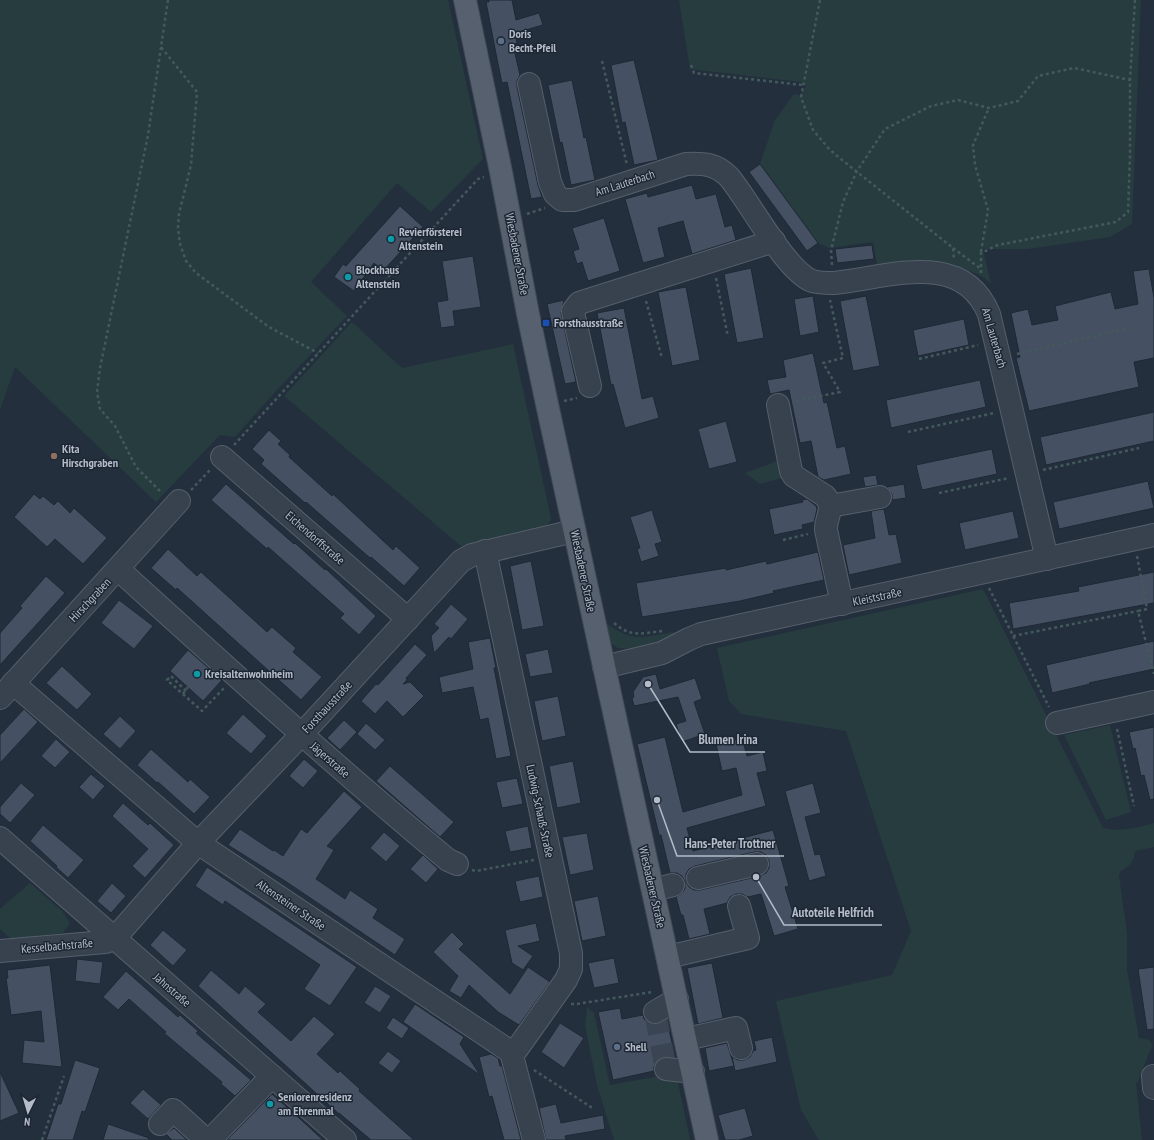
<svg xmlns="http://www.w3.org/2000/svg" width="1154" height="1140" font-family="'PT Sans Narrow',sans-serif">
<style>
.green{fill:#263c3f}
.building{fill:#455162;stroke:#1f2835;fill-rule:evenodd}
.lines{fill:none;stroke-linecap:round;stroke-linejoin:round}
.minor-tunnel{stroke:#3a4453;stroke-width:22;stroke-dasharray:22 11;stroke-linecap:butt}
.minor-casing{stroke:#565f6c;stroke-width:24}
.major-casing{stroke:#414a57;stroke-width:24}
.path{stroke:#44595c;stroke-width:2.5;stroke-dasharray:3 3;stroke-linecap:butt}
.minor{stroke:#38414e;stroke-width:22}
.major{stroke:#56606e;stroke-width:22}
.service-dot{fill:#5c6f8a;stroke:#1d2633;stroke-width:1.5}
.culture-dot{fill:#0f9aa8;stroke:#1d2633;stroke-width:1.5}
.transit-dot{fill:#1a4fb4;stroke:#1d2633;stroke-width:1.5}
.education-dot{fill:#8d6e63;stroke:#1d2633;stroke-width:1.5}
.labels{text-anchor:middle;stroke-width:3;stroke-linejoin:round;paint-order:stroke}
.poi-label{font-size:12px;font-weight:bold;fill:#b4bcc9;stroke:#1d2633;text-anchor:start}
.street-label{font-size:12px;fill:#b4bcc9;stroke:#1d2633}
.leader{fill:none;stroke:#b4bcc9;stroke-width:1.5}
.callout-dot{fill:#b4bcc9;stroke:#1d2633;stroke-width:1.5}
.callout-label{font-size:13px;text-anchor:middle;font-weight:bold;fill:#b4bcc9;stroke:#1d2633;stroke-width:3;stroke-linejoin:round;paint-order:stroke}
</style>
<rect width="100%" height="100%" fill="#242f3e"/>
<g class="green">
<path d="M0,0H448L483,159L431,212L397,183L311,282L347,316L276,391L235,437L220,435L156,502L15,367L0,410Z"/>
<path d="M679,0H1141L1132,224L1110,237L1028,249H983L991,284L983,277L972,272L949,265L878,270L873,242L829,248L818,243L760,164L775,120L794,94L799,95L804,90L806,86L801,82L690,69Z"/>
<path d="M352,322L402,368L513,344L551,518L550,522L545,526L462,547L284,396Z"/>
<path d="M783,459L788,476L760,484L745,473Z"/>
<path d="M983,589L1103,828C1120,832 1137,828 1154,823V847L1135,851C1134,862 1130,865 1121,871L1119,876L1127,933V969L1139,1038L1149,1040L1153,1045L1149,1053L1138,1082L1136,1083L1142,1140H819L801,1110L776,1001L892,975L911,931L846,731L741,714L729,701L717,648Z"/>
<path d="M604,622C632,643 643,637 674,632L667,641L631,649L618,648L609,642Z"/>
<path d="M1110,725L1131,812L1106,820L1064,735Z"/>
<path d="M30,883L62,911L70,923L63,933L11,939L0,929V909Z"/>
<path d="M587,1007L594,1013L610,1085L676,1073L690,1140H614L597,1085L585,1026Z"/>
</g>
<g class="building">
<path d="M489,0H512L516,20L539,13L543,25L515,33L517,43L513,45L520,75L517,81V87L538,185L542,197L531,199L507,82L502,83L498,64L486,2H489Z"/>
<path d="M634,60L658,160L634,165L625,122L622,123L611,65Z"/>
<path d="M572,80L584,138L586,137L595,180L571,185L562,142L560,143L548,85Z"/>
<path d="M760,164L818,243L807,251L749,172Z"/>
<path d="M692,185L696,199L716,194L725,227L732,225L736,240L692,254L683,221L658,228L665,257L643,263L625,199L647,193L648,197Z"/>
<path d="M400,206L423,227L383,271L374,263L354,291L334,277L343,264L346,266Z"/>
<path d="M604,218L620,271L588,281L582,262L577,264L573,251L579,249L572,228Z"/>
<path d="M872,245L874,259L837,263L835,249Z"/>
<path d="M473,256L481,307L453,311L455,326L441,328L437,302L448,300L442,261Z"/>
<path d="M751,268L764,338L737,343L724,274Z"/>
<path d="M1149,269L1154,298V358L1134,362L1139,387L1029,411L1016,358L1020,357L1011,313L1028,309L1032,325L1058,320L1055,306L1111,292L1115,309L1138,304L1133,271Z"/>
<path d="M686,287L700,360L672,366L658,292Z"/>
<path d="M813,296L819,332L800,336L794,299Z"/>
<path d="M866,296L880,366L853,371L840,301Z"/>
<path d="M564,300L561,313L576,382L565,384L547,304Z"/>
<path d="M624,308L642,399L653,396L659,418L625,428L613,384L611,385L597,313Z"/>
<path d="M964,319L969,345L918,356L913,330Z"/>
<path d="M813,353L824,403L827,402L837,448L845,446L851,474L824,480L818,477L811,441L800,443L789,390L770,394L767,380L786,377L783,360Z"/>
<path d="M980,380L986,407L891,428L886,400Z"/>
<path d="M1154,412V441L1046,465L1040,437Z"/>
<path d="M726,421L737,462L709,469L698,429Z"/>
<path d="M269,430L281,441L278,444L290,455L289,457L332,496L333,494L393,550L396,546L420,568L404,586L371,557L370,558L306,502L305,503L261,464L264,460L252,449Z"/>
<path d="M992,449L997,474L922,490L916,465Z"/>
<path d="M876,475L878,485L865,487L863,477Z"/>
<path d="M1148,481L1154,508L1059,529L1053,502Z"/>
<path d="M226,484L294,544L295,543L325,570L326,569L376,616L359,635L340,618L344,614L268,547L267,549L211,500Z"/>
<path d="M904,484L906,498L892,500V494L887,487Z"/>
<path d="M34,494L40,499L43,496L54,505L58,501L70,513L74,508L107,538L83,564L55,539L47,547L14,517Z"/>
<path d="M807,499L816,506L817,509L814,522L802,525L803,529L774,535L769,509L803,502L802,500Z"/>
<path d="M884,509L889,535L896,534L902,563L849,575L843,545L875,538L871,511Z"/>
<path d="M652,510L662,542L655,544L659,556L641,562L637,549L640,548L630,517Z"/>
<path d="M1013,511L1019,538L965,550L959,523Z"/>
<path d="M168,549L197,576L201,572L267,632L272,627L296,648L293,652L322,677L301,700L196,605L177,588L176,590L151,568Z"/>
<path d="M818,552L824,580L773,591L774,593L740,601L642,617L636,583L726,568V570L766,561L767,564Z"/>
<path d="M531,561L544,626L522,630L510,566Z"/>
<path d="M1154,572V603L1013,629L1009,603L1079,591L1078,587Z"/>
<path d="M46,576L65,593L0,665V633L22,608L20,606Z"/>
<path d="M119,600L153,626L134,649L101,623Z"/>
<path d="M451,604L468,619L451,639L449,637L434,653L431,636L439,628L434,624Z"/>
<path d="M490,638L496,668H494L511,756L496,759L488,718L480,720L473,687L442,693L439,677L473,669L468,642Z"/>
<path d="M1154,641V669L1089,683L1090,684L1052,693L1046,665Z"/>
<path d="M415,644L427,655L406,678L407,680L403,684L410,682L424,696L403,717L387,701L375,714L361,701L376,684L378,685Z"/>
<path d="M548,649L553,673L530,677L525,654Z"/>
<path d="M188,650L222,680L203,701L170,671Z"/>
<path d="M62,666L92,694L77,710L46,683Z"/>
<path d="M656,674L660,689L695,678L702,699L694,702L705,734L682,742L676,724L686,721L678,697L634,706L632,698L634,697L633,692L643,677Z"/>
<path d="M558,696L566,736L542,741L534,701Z"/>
<path d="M24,709L38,722L0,763V735Z"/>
<path d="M243,714L267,736L251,754L226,733Z"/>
<path d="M120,716L136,731L120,749L103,734Z"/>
<path d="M344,720L357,732L340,750L327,738Z"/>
<path d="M366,723L385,740L375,750L357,734Z"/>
<path d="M1154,727V799L1150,800L1144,775L1141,776L1135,748L1133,749L1129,732Z"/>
<path d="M665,737L683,812L742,795L736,768L722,771L716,744L742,738L747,756L763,752L767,771L757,773L766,806L687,828L693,851L773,830L789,886L785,887L798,929L774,936L761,894L748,897L742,894H736L730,897L727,903L704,909L710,934L689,939L683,915H681L676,897L681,894L685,889V882L682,876L677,873H670L661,835H659L637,744ZM754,852H761L766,855L769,861V868L766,873L760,876L700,890H694L689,887L686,881V874L689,869L695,866Z"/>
<path d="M56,739L70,752L55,768L41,756Z"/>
<path d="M151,749L188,782L190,779L210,797L194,814L158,782L157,783L137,765Z"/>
<path d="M304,759L318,771L303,788L289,776Z"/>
<path d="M573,761L581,803L557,808L549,766Z"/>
<path d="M390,766L454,822L440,837L376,781Z"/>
<path d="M91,774L105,786L93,800L79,787Z"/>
<path d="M517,778L523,804L502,808L496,782Z"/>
<path d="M21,783L35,795L10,823L0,814V807Z"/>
<path d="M813,783L821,813L805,817L815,855L820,854L826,876L809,881L785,791Z"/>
<path d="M344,791L362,807L327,846L334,850L316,879L345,899L350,890L378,909L373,918L405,939L395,955L285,881L228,845L240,829L273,851L274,850L283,856L301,829L307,833Z"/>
<path d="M123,803L148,825L150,823L174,845L145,878L132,866L148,849L112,816Z"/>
<path d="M43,825L84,860L68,878L56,867L57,866L30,841Z"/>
<path d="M528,826L532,848L510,852L505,831Z"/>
<path d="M384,832L400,846L386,862L370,848Z"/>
<path d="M587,833L594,870L570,875L562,837Z"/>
<path d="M423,855L438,869L426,883L410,869Z"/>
<path d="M207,867L357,967L330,1006L304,989L320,965L225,901L223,905L195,886Z"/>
<path d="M539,876L543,897L520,902L515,881Z"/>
<path d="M112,883L126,896L111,913L97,901Z"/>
<path d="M598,896L606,936L582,941L574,901Z"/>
<path d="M536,923L540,941L518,946L533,956L523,970L512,963L505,930Z"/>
<path d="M163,930L187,950L173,966L150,945Z"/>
<path d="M452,932L464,944L459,949L510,994L528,967L550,982L519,1025L498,1012L469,985L461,998L449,991L458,976L433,952Z"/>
<path d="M614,958L619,983L594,988L588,963Z"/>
<path d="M77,959L103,962L100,984L75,981Z"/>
<path d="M712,963L723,1018L698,1024L687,968Z"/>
<path d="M50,965L62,1067L22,1063L24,1040L44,1042L41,1011L11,1015L6,978H8L7,970Z"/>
<path d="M1154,967V1029L1147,1030L1138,969Z"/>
<path d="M211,970L239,994L245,986L266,1004L258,1012L291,1041L314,1016L335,1034L317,1054L338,1073L340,1071L360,1089L359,1091L414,1140H371L339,1113V1114L198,986Z"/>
<path d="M126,971L178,1017L180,1015L198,1031L196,1033L251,1080L235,1096L221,1084L222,1082L164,1033L166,1032L129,999L118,1010L103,997Z"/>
<path d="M375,986L391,996L380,1013L364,1003Z"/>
<path d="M415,1004L464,1037L460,1044L480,1075L403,1022Z"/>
<path d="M620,1008L622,1019L643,1015L644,1019L649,1023L655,1024L667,1020L675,1057H667L661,1058L656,1062L654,1067V1071L613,1080L598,1012Z"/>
<path d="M393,1017L409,1028L402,1039L386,1028Z"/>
<path d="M560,1023L584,1038L564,1068L541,1052Z"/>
<path d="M772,1037L777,1062L735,1071L732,1057L738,1060H744L750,1057L753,1051L756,1050L754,1041Z"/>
<path d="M727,1043L734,1066L709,1071L705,1048Z"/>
<path d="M388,1051L401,1061L392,1073L378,1063Z"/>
<path d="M491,1054L498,1058L500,1066H502L521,1140H504L492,1096L489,1097L479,1057Z"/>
<path d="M75,1060L100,1068L85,1112L82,1111L73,1140H46L58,1104H61Z"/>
<path d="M0,1072L19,1113L0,1121Z"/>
<path d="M143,1089L161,1105L148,1119L130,1103Z"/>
<path d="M272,1094L299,1118L323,1140H227Z"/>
<path d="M556,1104L561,1123L603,1115L605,1129L565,1136L566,1140H546L539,1108Z"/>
<path d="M745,1108L753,1136L739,1140H725L718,1115Z"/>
<path d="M108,1124L149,1138L148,1140H103Z"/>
<path d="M174,1128L187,1140H172L166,1134Z"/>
</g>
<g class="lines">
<path class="minor-tunnel" d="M655,1012L666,1069"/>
<defs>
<g id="minor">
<path d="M529,84L550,182L555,194L562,200H574L686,164C704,163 716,164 729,177C750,202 785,270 812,281C819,283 827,283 834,283C887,278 962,248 989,314L1047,559"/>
<path d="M590,386L574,317L573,311L579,303L774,241"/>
<path d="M778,405L791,471L794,476L825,496C836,509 825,517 826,530L842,604"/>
<path d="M222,457L408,619"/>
<path d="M830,506L880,497"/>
<path d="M485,551L571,953V969L566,980L517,1049L511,1052"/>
<path d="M118,569C227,668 335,766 448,860L457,864"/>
<path d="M604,667L662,653L689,639L701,634L1154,535"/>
<path d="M13,683L198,843L511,1052L534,1140"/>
<path d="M0,698L179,501"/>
<path d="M1057,723L1154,702"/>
<path d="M0,838L345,1140"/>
<path d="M698,878L757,864"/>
<path d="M653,890L673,885"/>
<path d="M0,951L105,942L114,939L198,843L301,735L461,561L472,555L574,531"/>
<path d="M668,957L748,938L739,906"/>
<path d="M655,1012L677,999"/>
<path d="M686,1039L736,1028L741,1048"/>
<path d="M666,1069L693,1072"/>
<path d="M1154,1076H1153L1154,1088"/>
<path d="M160,1124L173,1110L206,1140"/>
<path d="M210,1140L272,1076"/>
</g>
<path id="major" d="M465,0L501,172L528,314L547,404L707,1140"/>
</defs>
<use href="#minor" class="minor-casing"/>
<use href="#major" class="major-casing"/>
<g class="path">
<path d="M168,0L161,47L197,92L191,165L179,214L178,228L180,244L186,261L196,273L269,327L318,353"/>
<path d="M820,0L801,97L813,130L829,149L842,160L953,248L954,260"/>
<path d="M161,47L148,135L100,368L97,392L100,409L115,426L136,467L162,493"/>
<path d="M602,61L627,165"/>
<path d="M691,65L694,73L803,85"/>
<path d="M527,214L545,208"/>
<path d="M953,248L981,269"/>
<path d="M981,252L988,210L975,165L973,145L989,108"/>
<path d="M832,265L831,250L843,202L857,171L885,129L931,106L958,100L989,108L1018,101L1038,76L1074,68L1130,80"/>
<path d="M981,273V253L998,245L1116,222L1128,212L1130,155V80L1135,0"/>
<path d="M716,278L728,337"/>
<path d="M646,301L662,358"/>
<path d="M1017,354L1129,328"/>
<path d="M919,359L978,345"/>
<path d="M564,401L577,398"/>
<path d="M796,401L840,392L823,363L843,358L830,300"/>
<path d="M908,432L994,413"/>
<path d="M234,445L478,179L484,177"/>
<path d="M1043,470L1139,448"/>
<path d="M191,490L210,470"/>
<path d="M939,493L1009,478"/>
<path d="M783,540L808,534"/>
<path d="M1137,556L1147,609L1138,611L1154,674"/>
<path d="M989,588L1049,707"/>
<path d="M614,623C631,638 642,633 663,631"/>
<path d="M1013,636L1138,611"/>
<path d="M186,691L171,676L167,680L202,711L224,688"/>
<path d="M183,694L188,687"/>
<path d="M1117,729L1134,806"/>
<path d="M472,870L476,871L534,860"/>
<path d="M571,1004H577L652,992"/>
<path d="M534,1070L594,1109"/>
<path d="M42,1140L64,1076"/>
</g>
<use href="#minor" class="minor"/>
<use href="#major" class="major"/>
</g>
<g class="service-dot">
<circle cx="501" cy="41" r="4"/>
<circle cx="617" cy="1047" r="4"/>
</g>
<g class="culture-dot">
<circle cx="391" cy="239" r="4"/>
<circle cx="348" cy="277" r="4"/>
<circle cx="197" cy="674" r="4"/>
<circle cx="270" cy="1104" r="4"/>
</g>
<rect class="transit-dot" x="542" y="319" width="8" height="8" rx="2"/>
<circle class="education-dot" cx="54" cy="456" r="4"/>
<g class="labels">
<g class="poi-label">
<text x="509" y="38">Doris<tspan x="509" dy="14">Becht-Pfeil</tspan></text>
<text x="399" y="236">Revierförsterei<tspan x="399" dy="14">Altenstein</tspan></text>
<text x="356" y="274">Blockhaus<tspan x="356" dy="14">Altenstein</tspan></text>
<text x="554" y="327">Forsthausstraße</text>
<text x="62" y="453">Kita<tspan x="62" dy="14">Hirschgraben</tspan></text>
<text x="205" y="678">Kreisaltenwohnheim</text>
<text x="625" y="1051">Shell</text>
<text x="278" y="1101">Seniorenresidenz<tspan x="278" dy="14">am Ehrenmal</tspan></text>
</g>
<g class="street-label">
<text transform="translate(625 183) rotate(-18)" y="4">Am Lauterbach</text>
<text transform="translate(517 254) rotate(79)" y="4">Wiesbadener Straße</text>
<text transform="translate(994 338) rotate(74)" y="4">Am Lauterbach</text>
<text transform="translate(315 538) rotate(41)" y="4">Eichendorffstraße</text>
<text transform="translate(583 571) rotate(78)" y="4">Wiesbadener Straße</text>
<text transform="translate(877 597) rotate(-12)" y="4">Kleiststraße</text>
<text transform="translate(90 600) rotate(-47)" y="4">Hirschgraben</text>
<text transform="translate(327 707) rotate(-47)" y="4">Forsthausstraße</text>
<text transform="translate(330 760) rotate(41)" y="4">Jägerstraße</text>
<text transform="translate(540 811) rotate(78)" y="4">Ludwig-Schauß-Straße</text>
<text transform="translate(652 887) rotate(77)" y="4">Wiesbadener Straße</text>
<text transform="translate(291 905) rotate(34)" y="4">Altensteiner Straße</text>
<text transform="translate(57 946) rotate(-5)" y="4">Kesselbachstraße</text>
<text transform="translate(172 990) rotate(41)" y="4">Jahnstraße</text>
</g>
</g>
<path class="leader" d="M648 684L690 752H765M657 800L677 856H784M756 877L784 925H882"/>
<g class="callout-dot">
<circle cx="648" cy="684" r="4"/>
<circle cx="657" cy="800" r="4"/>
<circle cx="756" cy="877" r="4"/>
</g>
<g class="callout-label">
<text x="728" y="744">Blumen Irina</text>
<text x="730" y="848">Hans-Peter Trottner</text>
<text x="833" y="917">Autoteile Helfrich</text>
</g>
<g transform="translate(28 1112) rotate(185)" stroke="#1d2633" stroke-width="3" paint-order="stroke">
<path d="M0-3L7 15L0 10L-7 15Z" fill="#b4bcc9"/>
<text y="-6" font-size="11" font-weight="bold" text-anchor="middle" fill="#b4bcc9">N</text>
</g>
</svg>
